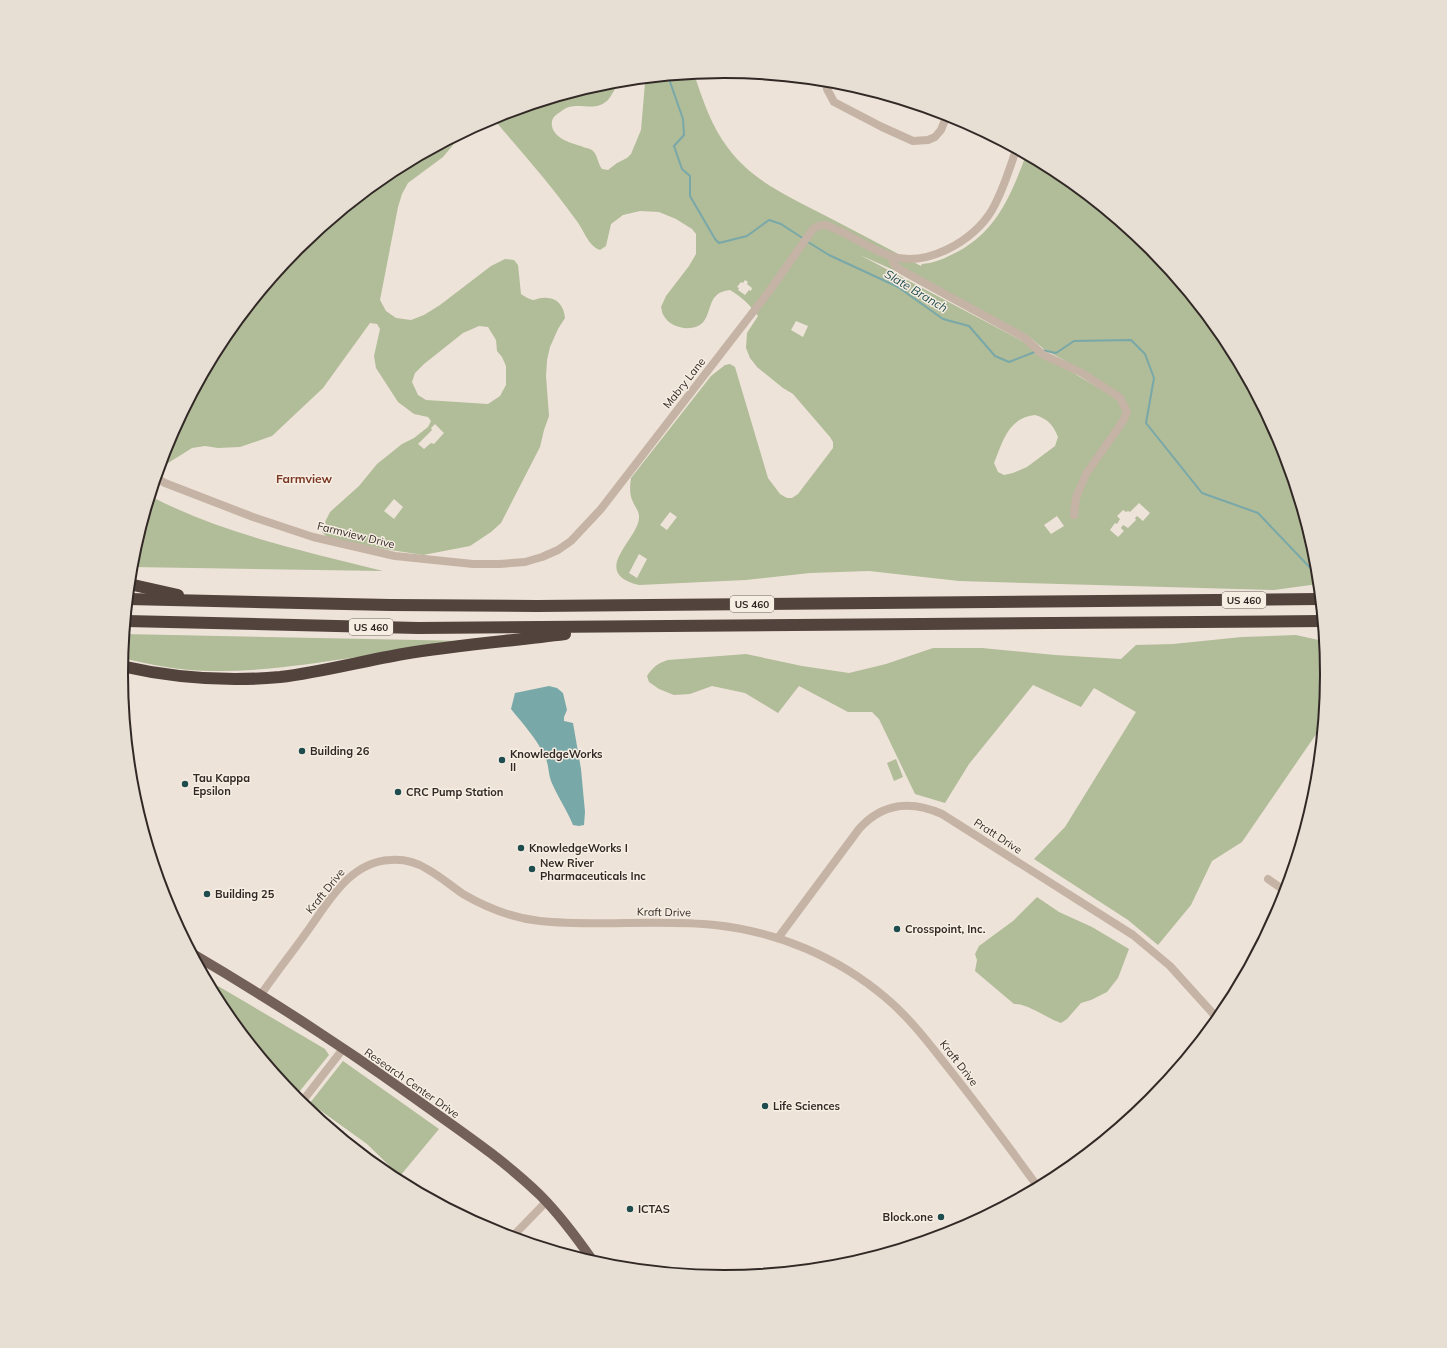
<svg xmlns="http://www.w3.org/2000/svg" width="1447" height="1348" font-family="Mulish,sans-serif">
<style>
.green{fill:#b1bc99;fill-rule:evenodd}
.water{fill:#79a8a9}
.lines{fill:none;stroke-linecap:round;stroke-linejoin:round}
.stream{stroke:#79a8a9;stroke-width:2}
.minor{stroke:#c5b3a5;stroke-width:8}
.major{stroke:#736058;stroke-width:10}
.highway{stroke:#52433d;stroke-width:12}
.poi-dot{fill:#1f4d4f;stroke:#f7eee3;stroke-width:1.5}
.labels{text-anchor:middle;stroke-width:3;stroke-linejoin:round;paint-order:stroke}
.shield{fill:#f7eee3;stroke:#6d645f;stroke-width:1}
.shield-label{font-size:10px;font-weight:bold;fill:#322926}
.street-label{font-size:11px;fill:#322926;stroke:#f7eee3}
.poi-label{font-size:11px;font-weight:bold;fill:#322926;stroke:#f7eee3;text-anchor:start}
.water-label{font-size:12px;font-style:italic;fill:#1f4d4f;stroke:#f7eee3}
.neighbourhood-label{font-size:12px;font-weight:bold;fill:#7a3825;stroke:#f7eee3}
.rim{fill:none;stroke:#322926;stroke-width:2}
</style>
<rect width="100%" height="100%" fill="#eee3d8"/>
<g class="green">
<path d="M694,74C703,100 711,126 728,148C752,181 790,197 824,215C857,232 889,249 921,266L922,264C933,263 941,260 951,255C995,235 1010,198 1026,155L1059,173L1150,248L1225,339L1281,443L1315,557L1318,584L1274,590L959,581L869,571L810,573L746,580L639,585C587,572 641,538 639,516C639,511 635,507 633,502C629,494 630,486 631,478L711,376L725,365L730,364L735,367L768,478L780,494L787,498H792L798,494L833,448V442L830,437L793,394L783,388L757,367L750,358L746,348L747,333L758,316C750,305 742,297 730,290C723,291 719,292 714,298C710,303 709,314 704,321C695,333 671,329 664,316C662,314 662,310 661,307L666,296L689,266L696,254V234L692,229L676,219L659,212L640,211L623,215L611,224L606,246L600,250C588,246 584,230 576,220C552,186 524,155 497,123L485,121L493,117L606,83L619,81C616,87 612,95 608,100C595,112 583,103 569,107C565,108 560,112 556,115C553,117 551,121 552,126C554,138 570,143 581,146C584,148 589,148 592,150C598,155 597,162 602,169L608,170L617,163L627,158L631,154L641,130L645,83L643,79ZM860,255L927,285L1027,335L1045,350L1062,359L1115,393L1114,397L1033,349L1026,343ZM745,280L748,282L747,284L752,288L751,291L749,290L745,295L738,290L739,288L737,287L741,282L743,283ZM796,321L808,326L803,337L791,330ZM1035,415C1048,419 1053,425 1058,437L1055,446L1027,467L1013,473L1004,475L998,472L994,463C1003,441 1008,418 1035,415ZM1139,503L1150,513L1143,521L1137,516L1135,518L1136,520L1128,528L1123,525L1121,528L1124,531L1118,537L1110,530L1115,523L1117,524L1120,519L1117,516L1123,510L1126,512L1128,511L1130,512ZM670,512L677,517L667,530L660,525ZM1057,516L1064,526L1051,534L1044,525ZM639,554L647,559L637,578L629,573Z"/>
<path d="M463,133L443,157L408,183L402,194L398,207L380,300L386,311L396,318L411,320L424,315L440,305L491,266L505,259L514,260L518,265L521,294C524,296 529,299 533,300C535,300 539,298 542,298C556,296 564,305 565,318L558,329L550,347L547,360L546,376L549,416L544,430L540,447L501,523L491,532L470,546L423,555L378,548L327,537L322,532L323,526L330,512L359,486L377,464L402,444L414,438L428,427L431,421L428,417L414,414L398,402L376,368L374,356L380,329L377,324L370,323L323,388L272,436L240,447L218,448L205,446L192,448L165,465L159,466L166,443L206,368L209,367V364C221,341 228,326 252,312V302L297,247L389,172ZM479,326L488,327L496,340L497,351L502,357L506,366V385L500,396L488,404L426,400L418,395L412,382L415,373L424,364L463,333ZM435,424L444,433L434,444L431,443L424,449L418,444L432,430L431,428ZM394,499L403,507L394,519L384,511Z"/>
<path d="M150,496C223,534 304,551 383,571L131,567L132,556Z"/>
<path d="M124,634L468,641C431,646 394,651 357,657C308,664 261,672 212,671C182,671 152,665 122,658Z"/>
<path d="M1296,635L1323,641L1326,674L1321,727L1242,842L1212,861L1191,905L1158,945L1128,920L1034,859L1065,827L1136,712L1094,688L1081,707L1033,685L969,764L945,803L915,794L879,719L872,712H848L799,686L778,713L745,693L712,686L690,694L674,695L659,689L649,682L647,676C653,667 658,663 668,660L746,654L802,666L849,673L886,664L933,648H982L1055,655L1121,659L1136,645L1173,644L1242,637Z"/>
<path d="M896,759L903,777L894,781L887,763Z"/>
<path d="M1037,897L1059,912L1092,927L1129,949L1118,978L1107,992L1091,1000L1081,1003L1067,1019L1061,1023C1046,1018 1029,1004 1014,1004L975,971L977,960L975,954L979,946L1013,921Z"/>
<path d="M218,986L325,1049L329,1055L295,1097L222,1009L213,992Z"/>
<path d="M343,1061L439,1129L400,1176L367,1144L310,1103Z"/>
</g>
<path class="water" d="M549,686L557,688L563,693L567,710L564,717V721L573,723L581,769L585,812L584,825L579,826L573,825C567,810 557,796 551,781C548,773 549,764 545,757C537,739 523,724 511,709L515,693Z"/>
<g class="lines">
<g class="stream">
<path d="M668,76L683,119L684,135L674,146L682,169L690,176V196L715,239L719,243L747,236L769,220L781,224L804,239"/>
<path d="M808,242L829,255L898,287L943,319L969,326L995,356L1009,362L1037,351"/>
<path d="M1041,350L1056,353L1074,341L1131,340L1145,354L1154,378L1146,423L1202,493L1258,513L1317,575"/>
</g>
<g class="minor">
<path d="M827,81V89L834,102L882,127L913,141L928,140L935,137L941,130L947,115"/>
<path d="M891,256L894,264L899,269L1025,338L1042,354L1082,373L1116,395L1120,398L1127,412L1123,421L1086,474L1076,498L1074,515"/>
<path d="M156,478L165,483L253,517L313,537L395,556L473,564H499L525,562L542,557L558,550L571,541L601,509L770,290L813,229L818,226L826,225C848,233 868,248 890,256C926,268 974,241 992,210C1003,191 1009,170 1016,150"/>
<path d="M1268,879L1285,891"/>
<path d="M778,938L859,829C882,803 911,800 942,814L1133,935L1170,966L1217,1018"/>
<path d="M260,996C275,974 291,954 306,933C328,903 349,862 390,860C403,859 416,862 427,869C440,876 451,886 463,894C487,908 513,918 540,921C598,927 657,919 715,925C778,932 838,957 886,998C911,1019 930,1045 950,1070C980,1108 1009,1147 1038,1187"/>
<path d="M301,1103L343,1049"/>
<path d="M512,1237L546,1202"/>
</g>
<path class="major" d="M193,954C268,998 342,1046 413,1097C456,1128 502,1158 540,1195C560,1215 577,1238 593,1261"/>
<g class="highway">
<path d="M129,584L178,595"/>
<path d="M128,599L390,605L537,606L1319,599"/>
<path d="M126,621L418,628L1321,621"/>
<path d="M121,666C174,678 226,682 280,677C322,672 362,661 403,654C456,645 511,641 565,634"/>
</g>
</g>
<g class="poi-dot">
<circle cx="302" cy="751" r="4"/>
<circle cx="502" cy="760" r="4"/>
<circle cx="185" cy="784" r="4"/>
<circle cx="398" cy="792" r="4"/>
<circle cx="521" cy="848" r="4"/>
<circle cx="532" cy="869" r="4"/>
<circle cx="207" cy="894" r="4"/>
<circle cx="897" cy="929" r="4"/>
<circle cx="765" cy="1106" r="4"/>
<circle cx="630" cy="1209" r="4"/>
<circle cx="941" cy="1217" r="4"/>
</g>
<g class="labels">
<g class="shield">
<rect x="1222" y="592" width="44" height="16" rx="3"/>
<rect x="730" y="596" width="44" height="16" rx="3"/>
<rect x="349" y="619" width="44" height="16" rx="3"/>
</g>
<g class="shield-label">
<text x="1244" y="604">US 460</text>
<text x="752" y="608">US 460</text>
<text x="371" y="631">US 460</text>
</g>
<g class="street-label">
<text transform="translate(684 383) rotate(-52)" y="4">Mabry Lane</text>
<text transform="translate(356 535) rotate(14)" y="4">Farmview Drive</text>
<text transform="translate(998 836) rotate(33)" y="4">Pratt Drive</text>
<text transform="translate(325 891) rotate(-51)" y="4">Kraft Drive</text>
<text transform="translate(664 912) rotate(1)" y="4">Kraft Drive</text>
<text transform="translate(959 1063) rotate(52)" y="4">Kraft Drive</text>
<text transform="translate(412 1083) rotate(35)" y="4">Research Center Drive</text>
</g>
<g class="poi-label">
<text x="310" y="755">Building 26</text>
<text x="510" y="758">KnowledgeWorks<tspan x="510" dy="13">II</tspan></text>
<text x="193" y="782">Tau Kappa<tspan x="193" dy="13">Epsilon</tspan></text>
<text x="406" y="796">CRC Pump Station</text>
<text x="529" y="852">KnowledgeWorks I</text>
<text x="540" y="867">New River<tspan x="540" dy="13">Pharmaceuticals Inc</tspan></text>
<text x="215" y="898">Building 25</text>
<text x="905" y="933">Crosspoint, Inc.</text>
<text x="773" y="1110">Life Sciences</text>
<text x="638" y="1213">ICTAS</text>
<text x="933" y="1221" text-anchor="end">Block.one</text>
</g>
<g class="water-label">
<text transform="translate(916 291) rotate(31)" y="4">Slate Branch</text>
</g>
<g class="neighbourhood-label">
<text x="304" y="483">Farmview</text>
</g>
</g>
<path d="M0 0H1447V1348H0ZM128 674a596 596 0 1 1 1192 0a596 596 0 1 1-1192 0Z" fill="#e7ded4" fill-rule="evenodd"/>
<path class="rim" d="M128 674a596 596 0 1 1 1192 0a596 596 0 1 1-1192 0Z"/>
</svg>
